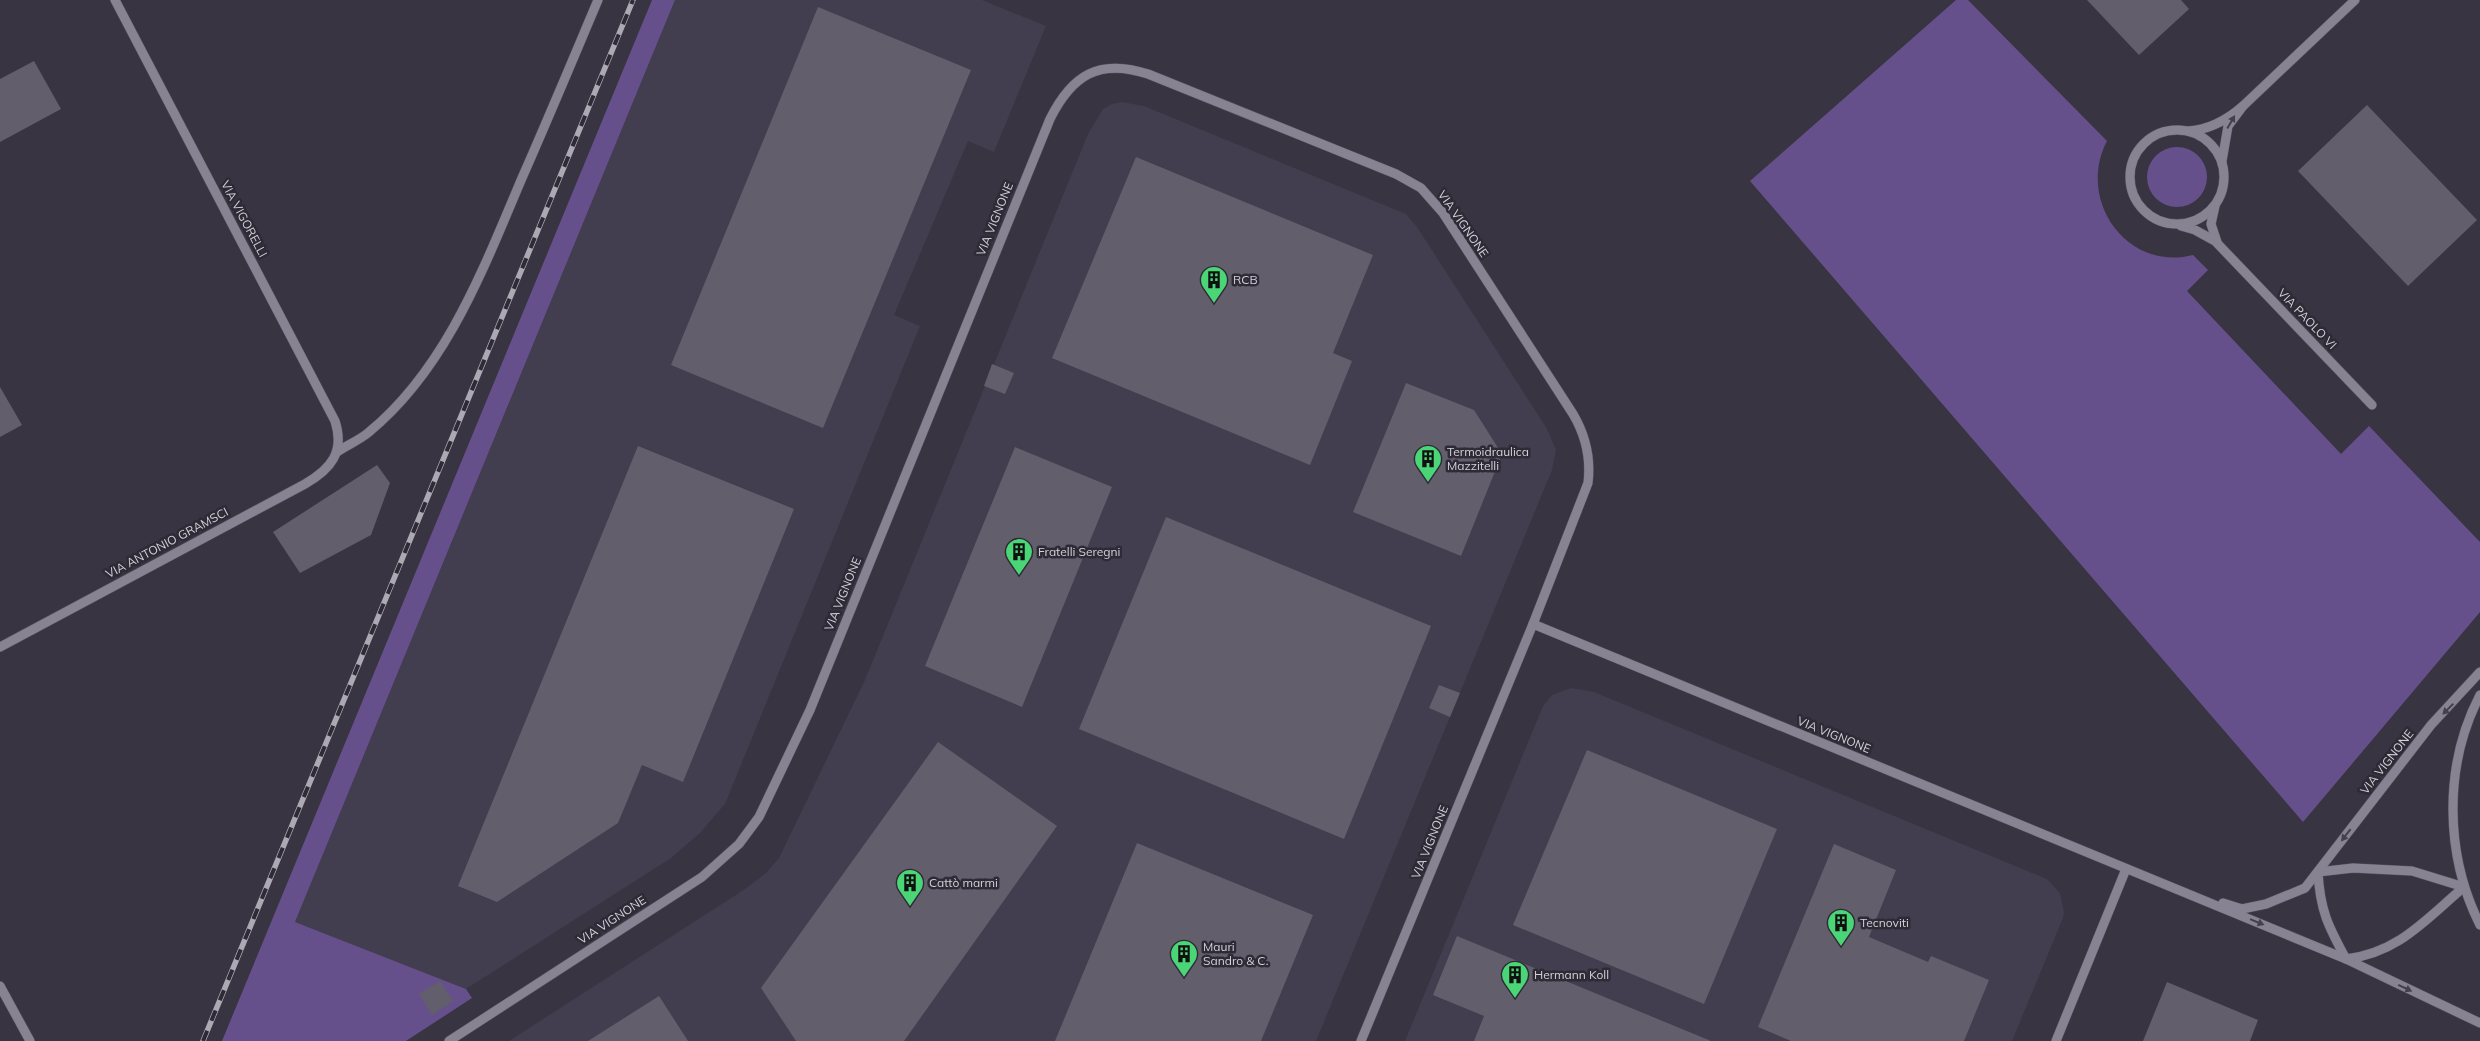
<svg xmlns="http://www.w3.org/2000/svg" width="2480" height="1041" font-family="Mulish,sans-serif">
<style>
.built{fill:#433d50}
.green{fill:#66508b}
.building{fill:#635e6c}
.lines{fill:none;stroke-linecap:round;stroke-linejoin:round}
.minor-casing{stroke:#56525c;stroke-width:10}
.minor{stroke:#888392;stroke-width:9}
.rail-casing{stroke:#aca9b3;stroke-width:5.5}
.rail{stroke:#2e2a36;stroke-width:4;stroke-dasharray:11;stroke-linecap:butt}
.oneway{fill:#44404d}
.labels{text-anchor:middle;stroke-width:5;stroke-linejoin:round;paint-order:stroke}
.street-label{font-size:12px;fill:#d3d1d9;stroke:#2e2a36}
.poi-label{font-size:12px;fill:#d3d1d9;stroke:#2e2a36;text-anchor:start}
</style>
<rect width="100%" height="100%" fill="#383441"/>
<g class="built">
<path d="M675,0H982L1046,26L994,152L968,141L894,315L920,326L725,804L700,833L671,858L466,989L295,922Z"/>
<path d="M1122,102L1144,106L1406,214L1417,227L1546,427L1556,450L1552,470L1316,1041H509L745,889L766,873L779,858L865,680L1088,134L1103,109L1112,104Z"/>
<path d="M1571,688L1594,692L2047,879L2060,893L2064,912L2063,918L2012,1041H1405L1543,706L1552,695Z"/>
</g>
<g class="green">
<path d="M652,0H675L295,922L466,989L472,998L406,1041H222Z"/>
<path d="M1956,0H1968L2107,141C2076,200 2127,272 2193,255L2208,270L2187,291L2341,454L2369,426L2480,542V612L2303,822L1750,181Z"/>
<circle cx="2177" cy="177" r="30"/>
</g>
<g class="building">
<path d="M2087,0H2181L2189,9L2139,55Z"/>
<path d="M818,7L971,70L823,428L671,365Z"/>
<path d="M34,61L61,109L0,142V79Z"/>
<path d="M2367,105L2477,220L2408,286L2298,171Z"/>
<path d="M1136,157L1373,255L1333,353L1352,361L1310,465L1052,358Z"/>
<path d="M992,364L1014,373L1005,394L984,386Z"/>
<path d="M1406,383L1474,410L1502,454L1461,556L1353,512Z"/>
<path d="M0,387L22,425L0,437Z"/>
<path d="M638,446L794,509L683,782L642,765L618,823L497,902L458,886Z"/>
<path d="M1015,447L1112,487L1022,707L925,666Z"/>
<path d="M377,465L390,483L371,535L300,573L273,532Z"/>
<path d="M1166,517L1431,626L1344,839L1079,729Z"/>
<path d="M1439,685L1460,693L1450,717L1429,708Z"/>
<path d="M938,742L1057,826L904,1041H796L761,988Z"/>
<path d="M1587,750L1777,829L1704,1004L1513,925Z"/>
<path d="M1137,843L1313,915L1261,1041H1055Z"/>
<path d="M1834,844L1896,870L1869,937L1928,962L1931,956L1989,980L1964,1041H1791L1758,1027Z"/>
<path d="M1457,936L1711,1041H1474L1484,1016L1433,995Z"/>
<path d="M440,981L453,1001L432,1015L419,994Z"/>
<path d="M2167,982L2258,1020L2250,1041H2143Z"/>
<path d="M659,996L688,1041H588Z"/>
</g>
<g class="lines">
<defs>
<g id="minor">
<path d="M2243,106L2355,0"/>
<circle cx="2177" cy="177" r="47"/>
<path d="M2188,131C2209,130 2227,120 2243,106L2228,126L2222,161"/>
<path d="M2215,206L2211,224L2217,242"/>
<path d="M2181,226L2195,230L2215,241L2372,405"/>
<path d="M337,452C347,445 360,440 369,432C447,368 484,267 522,178C548,119 573,59 598,0"/>
<path d="M0,647L305,484C331,469 345,452 335,421L115,0"/>
<path d="M2480,695C2443,766 2445,855 2480,925"/>
<path d="M2353,868L2412,871L2464,887C2425,920 2398,953 2346,959C2328,926 2320,910 2318,872Z"/>
<path d="M2223,903L2242,909L2266,904L2305,888L2431,725L2480,672"/>
<path d="M0,986L30,1041"/>
<path d="M449,1041L702,877L739,844L759,817L810,710L1050,119C1072,75 1099,58 1148,74L1396,174L1421,188L1443,213L1573,414C1586,436 1591,458 1588,483L1533,624L2346,959L2480,1023"/>
<path d="M1361,1041L1533,624"/>
<path d="M2056,1041L2126,869"/>
</g>
</defs>
<use href="#minor" class="minor-casing"/>
<use href="#minor" class="minor"/>
<defs>
<path id="rail" d="M203,1041L633,0"/>
</defs>
<use href="#rail" class="rail-casing"/>
<use href="#rail" class="rail"/>
</g>
<defs><path id="oneway-solid" d="M-6-.8H1V-3.2L6.5 0L1 3.2V.8H-6Z" transform="scale(1.25)"/></defs>
<g class="oneway">
<use href="#oneway-solid" transform="translate(2231 122) rotate(-60)"/>
<use href="#oneway-solid" transform="translate(2448 709) rotate(135)"/>
<use href="#oneway-solid" transform="translate(2346 835) rotate(128)"/>
<use href="#oneway-solid" transform="translate(2257 922) rotate(22)"/>
<use href="#oneway-solid" transform="translate(2405 988) rotate(25)"/>
</g>
<defs>
<symbol id="building-pin" viewBox="-11 -11 22 30"><path d="M0 17L-7.5 6A9.5 9.5 0 1 1 7.5 6Z" fill="#4ad677" stroke="#2e2a36"/><path d="M-4-6H4V6H1V3H-1V6H-4ZM-2.5-4.3h1.7v1.8h-1.7ZM.8-4.3h1.7v1.8H.8ZM-2.5-1h1.7V.8h-1.7ZM.8-1h1.7V.8H.8Z" fill="#111"/></symbol>
</defs>
<g fill-rule="evenodd">
<use href="#building-pin" x="1198" y="264" width="32" height="43"/>
<use href="#building-pin" x="1412" y="443" width="32" height="43"/>
<use href="#building-pin" x="1003" y="536" width="32" height="43"/>
<use href="#building-pin" x="894" y="867" width="32" height="43"/>
<use href="#building-pin" x="1825" y="907" width="32" height="43"/>
<use href="#building-pin" x="1168" y="938" width="32" height="43"/>
<use href="#building-pin" x="1499" y="959" width="32" height="43"/>
</g>
<g class="labels">
<g class="street-label">
<text transform="translate(244 219) rotate(62)" y="4">VIA VIGORELLI</text>
<text transform="translate(995 219) rotate(-68)" y="4">VIA VIGNONE</text>
<text transform="translate(1463 224) rotate(55)" y="4">VIA VIGNONE</text>
<text transform="translate(2307 319) rotate(46)" y="4">VIA PAOLO VI</text>
<text transform="translate(167 543) rotate(-28)" y="4">VIA ANTONIO GRAMSCI</text>
<text transform="translate(843 594) rotate(-68)" y="4">VIA VIGNONE</text>
<text transform="translate(1834 735) rotate(22)" y="4">VIA VIGNONE</text>
<text transform="translate(2387 762) rotate(-52)" y="4">VIA VIGNONE</text>
<text transform="translate(1430 842) rotate(-68)" y="4">VIA VIGNONE</text>
<text transform="translate(612 920) rotate(-33)" y="4">VIA VIGNONE</text>
</g>
<g class="poi-label">
<text x="1233" y="284">RCB</text>
<text x="1447" y="456">Termoidraulica<tspan x="1447" dy="14">Mazzitelli</tspan></text>
<text x="1038" y="556">Fratelli Seregni</text>
<text x="929" y="887">Cattò marmi</text>
<text x="1860" y="927">Tecnoviti</text>
<text x="1203" y="951">Mauri<tspan x="1203" dy="14">Sandro &amp; C.</tspan></text>
<text x="1534" y="979">Hermann Koll</text>
</g>
</g>
</svg>
